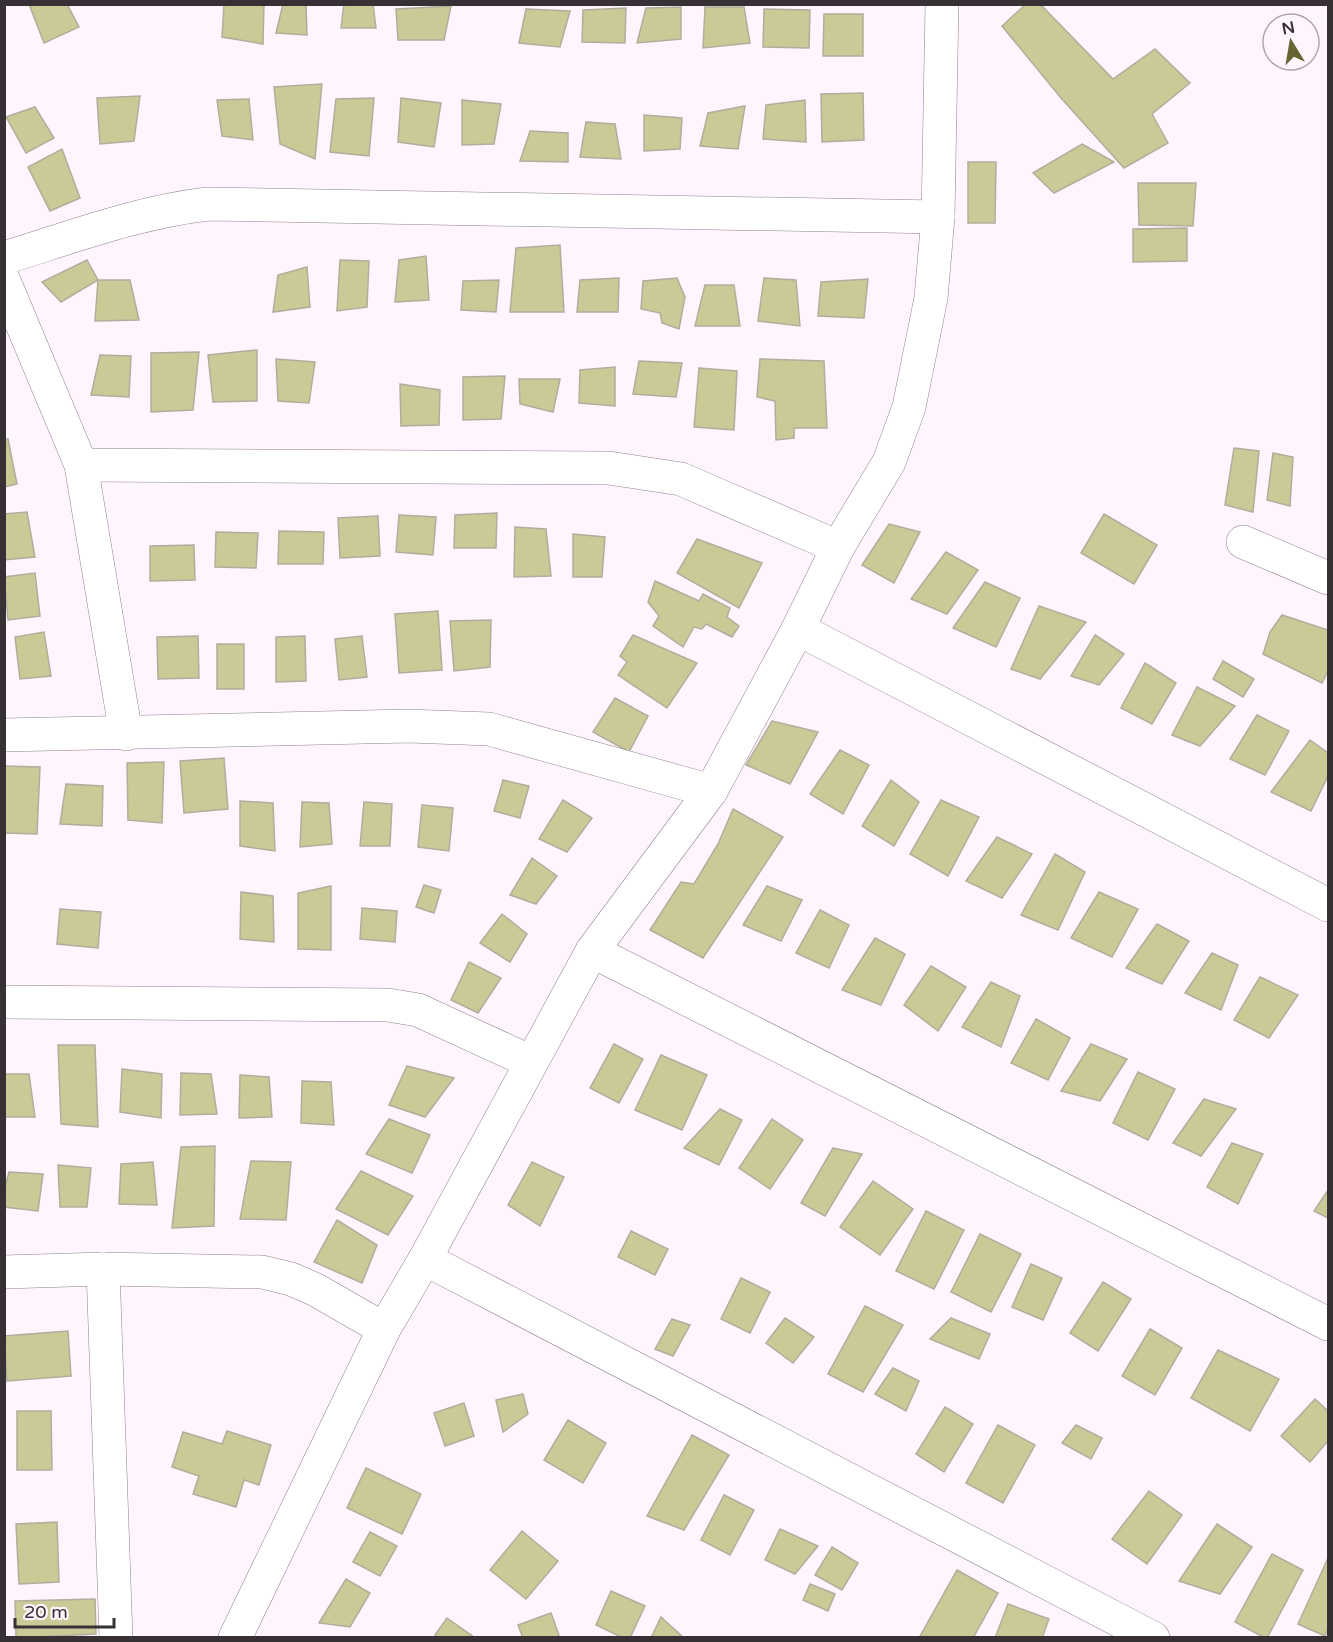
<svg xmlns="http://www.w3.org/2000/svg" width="1333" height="1642" font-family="'Varela Round',sans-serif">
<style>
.building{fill:#cbc995;stroke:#afae9d;stroke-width:1.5}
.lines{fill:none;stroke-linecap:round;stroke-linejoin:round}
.minor-casing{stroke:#90828f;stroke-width:34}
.minor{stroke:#fff;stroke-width:33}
</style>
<rect width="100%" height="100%" fill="#fef5fe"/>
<g class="building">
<path d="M29,4H67L79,27L44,43Z"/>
<path d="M224,4H264L263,44L222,37Z"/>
<path d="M283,4H306L307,35L276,33Z"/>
<path d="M344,4H373L376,28H341Z"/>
<path d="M1026,4H1040L1113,79L1155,49L1190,83L1152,114L1168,143L1124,168L1061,98L1002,26Z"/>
<path d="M451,6L444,40H398L396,9Z"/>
<path d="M681,7V39L637,43L646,8Z"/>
<path d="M705,7H744L750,43L703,48Z"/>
<path d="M626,8L625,43L582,42L583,10Z"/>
<path d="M526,9L570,11L560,47L519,43Z"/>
<path d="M764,9L810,10L809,48L763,47Z"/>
<path d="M824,14H863V56H823Z"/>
<path d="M322,84L315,159L280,144L274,87Z"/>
<path d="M863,93L864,140L822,142L821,94Z"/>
<path d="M140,96L134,141L100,144L97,98Z"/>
<path d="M374,98L369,156L330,152L336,99Z"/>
<path d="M401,98L441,103L434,147L398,142Z"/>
<path d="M249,99L253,140L222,136L217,100Z"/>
<path d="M462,100L501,104L494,144L462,145Z"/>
<path d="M805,100L806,142L763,139L766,105Z"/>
<path d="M745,106L738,149L700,146L708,113Z"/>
<path d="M35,107L54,138L26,153L6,117Z"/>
<path d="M644,115L682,118L680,149L644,151Z"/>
<path d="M586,122L615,124L621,159L580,157Z"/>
<path d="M530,131L568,133V162L520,161Z"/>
<path d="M1082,144L1114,162L1054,193L1033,173Z"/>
<path d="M62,149L80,198L50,211L28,167Z"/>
<path d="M968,162H996L995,223H968Z"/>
<path d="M1138,183H1196L1193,226L1139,225Z"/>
<path d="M1187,228V261L1133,262V229Z"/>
<path d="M560,245L564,312H510L516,248Z"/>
<path d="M426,256L429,300L395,302L399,260Z"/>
<path d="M87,260L98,280L61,302L42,282Z"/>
<path d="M340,260L369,261L367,307L337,311Z"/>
<path d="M307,267L310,307L273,312L278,275Z"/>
<path d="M619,278L618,312H577L580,280Z"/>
<path d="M677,278L685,297L679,329L662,323L660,313L641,309L643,281Z"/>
<path d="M764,278L796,280L800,326L758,321Z"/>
<path d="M868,279L864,318L818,316L821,282Z"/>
<path d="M98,280H130L139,320L95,321Z"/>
<path d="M499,280L496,312L461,310L463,281Z"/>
<path d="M705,285H734L740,326H695Z"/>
<path d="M257,350V401L213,402L208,355Z"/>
<path d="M199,352L193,410L151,412V353Z"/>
<path d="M100,355L131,356L129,397L91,395Z"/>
<path d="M276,359L315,362L309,403L278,401Z"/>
<path d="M760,359L824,361L827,428H794V438L776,440L775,401L757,397Z"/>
<path d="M639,361L682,363L676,397L633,394Z"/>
<path d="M615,367V406L579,403L580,370Z"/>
<path d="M699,368L737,371L734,430L694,427Z"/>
<path d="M505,376L501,419L463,420V377Z"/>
<path d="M519,379H560L553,412L520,404Z"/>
<path d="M400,384L440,390L439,425L401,426Z"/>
<path d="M8,439L17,484L4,487V440Z"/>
<path d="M1234,448L1259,451L1253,512L1225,505Z"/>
<path d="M1273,453L1293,457L1290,506L1267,500Z"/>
<path d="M27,512L35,557L4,560V514Z"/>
<path d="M497,513L496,548H454L455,515Z"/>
<path d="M1104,514L1157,545L1134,584L1081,553Z"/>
<path d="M399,515L436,517L433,555L396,552Z"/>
<path d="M378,516L380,556L340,558L338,518Z"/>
<path d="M889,524L920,532L894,583L862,565Z"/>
<path d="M515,527L546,529L551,576L514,577Z"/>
<path d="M279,531L324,532L323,564H278Z"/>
<path d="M216,532L258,533L256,568L215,567Z"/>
<path d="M573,534L605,537L602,577H573Z"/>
<path d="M697,539L762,563L739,608L677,573Z"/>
<path d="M194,545L195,580L150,581V546Z"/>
<path d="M946,552L978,570L947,614L911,599Z"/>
<path d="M35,573L40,616L8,620L4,577Z"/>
<path d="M655,581L699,601L703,594L730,608L727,617L739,626L732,637L706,624L702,629L694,627L683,647L653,626L659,616L648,602Z"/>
<path d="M985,582L1020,598L996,647L953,628Z"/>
<path d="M1039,606L1086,622L1040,679L1011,669Z"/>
<path d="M438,611L442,670L399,673L395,614Z"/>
<path d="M1282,615L1328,630V671L1322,683L1263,654L1270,632Z"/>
<path d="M491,620L490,667L454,671L450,621Z"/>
<path d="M44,632L51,676L20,679L15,637Z"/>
<path d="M633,635L697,663L667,708L618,675L627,662L620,656Z"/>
<path d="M1095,635L1124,654L1099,685L1071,676Z"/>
<path d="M198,636L199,678L158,679L157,637Z"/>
<path d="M305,636L306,681L276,682V637Z"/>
<path d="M362,636L367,677L339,680L335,639Z"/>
<rect x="217" y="644" width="27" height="45"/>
<path d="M1223,661L1254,679L1243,697L1213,679Z"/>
<path d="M1145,663L1176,683L1152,724L1121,708Z"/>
<path d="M1197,687L1235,706L1200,746L1172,735Z"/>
<path d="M615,698L648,716L629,752L593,732Z"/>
<path d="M1257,715L1289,731L1265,775L1230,759Z"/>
<path d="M772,721L818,732L790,784L746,765Z"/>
<path d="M1310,740L1328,753V776L1311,811L1271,792Z"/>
<path d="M840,750L869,765L843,814L810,794Z"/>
<path d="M224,758L228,809L184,813L180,761Z"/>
<path d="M164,762L162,823L128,820L127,763Z"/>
<path d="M4,766L40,767L37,834L4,833Z"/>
<path d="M503,780L529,786L520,818L494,811Z"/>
<path d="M891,780L919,802L894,846L862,826Z"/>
<path d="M66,784L103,786L102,826L60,824Z"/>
<path d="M563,800L592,818L567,852L539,839Z"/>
<path d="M941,800L979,817L948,876L910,854Z"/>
<path d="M240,801L273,803L275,851L240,846Z"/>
<path d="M302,802L329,803L332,844L300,847Z"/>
<path d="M364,802L392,804L390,846H360Z"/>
<path d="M422,805L453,808L449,851L418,847Z"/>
<path d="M733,809L783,837L703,958L650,930L681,882L694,884L718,844Z"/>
<path d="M997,837L1032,854L1002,898L966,881Z"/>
<path d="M1055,854L1085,872L1058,930L1021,915Z"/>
<path d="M532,858L557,876L536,904L510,895Z"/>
<path d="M424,885L441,890L434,913L416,907Z"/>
<path d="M331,886V950L298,949V893Z"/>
<path d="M767,886L802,900L781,941L743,925Z"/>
<path d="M241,892L273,896L274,942L240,939Z"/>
<path d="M1099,892L1138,909L1112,957L1071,938Z"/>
<path d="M362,908L397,911L395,942L360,939Z"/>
<path d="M60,909L101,912L98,948L57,944Z"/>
<path d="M820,910L849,925L829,968L796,953Z"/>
<path d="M502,914L527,934L510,962L480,943Z"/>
<path d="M1157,924L1189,941L1162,984L1126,968Z"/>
<path d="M875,938L905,954L881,1005L842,990Z"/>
<path d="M1212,953L1238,965L1221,1010L1185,993Z"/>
<path d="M469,962L501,978L478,1013L451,1000Z"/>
<path d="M931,966L966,987L938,1031L904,1005Z"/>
<path d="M1260,977L1298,995L1269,1038L1234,1020Z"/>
<path d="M991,982L1020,996L1001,1047L962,1027Z"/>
<path d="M1036,1019L1070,1038L1048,1080L1011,1063Z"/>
<path d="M614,1044L643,1059L619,1103L590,1088Z"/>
<path d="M1091,1044L1127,1059L1100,1101L1061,1091Z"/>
<path d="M58,1045H95L98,1127L61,1124Z"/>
<path d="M661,1055L707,1075L682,1130L635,1110Z"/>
<path d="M407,1066L454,1078L425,1117L389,1105Z"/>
<path d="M122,1069L162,1074L161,1118L120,1112Z"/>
<path d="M1138,1072L1175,1089L1148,1140L1113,1123Z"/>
<path d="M181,1073L211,1074L217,1114L180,1115Z"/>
<path d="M4,1074H29L35,1117H4Z"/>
<path d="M240,1075L269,1077L272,1117L239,1118Z"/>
<path d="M302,1081L331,1082L334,1125L301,1123Z"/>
<path d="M1204,1099L1236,1109L1201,1156L1173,1143Z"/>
<path d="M720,1109L742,1120L719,1165L684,1148Z"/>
<path d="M389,1119L430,1135L412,1173L366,1154Z"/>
<path d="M772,1119L803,1140L770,1189L739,1168Z"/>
<path d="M1232,1143L1263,1154L1238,1204L1207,1187Z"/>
<path d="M215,1146L214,1226L172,1228L181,1147Z"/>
<path d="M833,1148L862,1154L825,1216L801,1203Z"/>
<path d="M251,1161L291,1162L286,1220L240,1219Z"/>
<path d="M153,1162L157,1205L119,1204L121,1164Z"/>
<path d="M532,1162L564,1177L540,1226L508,1205Z"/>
<path d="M58,1165L91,1168L87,1207H60Z"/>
<path d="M361,1171L413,1196L388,1235L336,1209Z"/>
<path d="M9,1172L43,1174L38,1211L4,1207V1191Z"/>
<path d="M873,1181L913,1209L880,1255L840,1227Z"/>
<path d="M1328,1190V1218L1314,1211Z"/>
<path d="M926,1211L964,1230L934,1289L896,1271Z"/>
<path d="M337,1220L377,1245L362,1283L314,1262Z"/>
<path d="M631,1231L668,1249L655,1275L618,1257Z"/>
<path d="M980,1234L1021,1254L991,1312L951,1292Z"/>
<path d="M1031,1264L1062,1278L1043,1320L1012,1307Z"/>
<path d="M741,1278L770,1292L750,1333L721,1319Z"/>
<path d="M1103,1282L1131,1299L1098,1351L1070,1333Z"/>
<path d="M865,1306L903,1325L863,1392L828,1374Z"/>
<path d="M785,1318L814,1337L793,1363L766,1343Z"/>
<path d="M951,1318L990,1334L979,1359L930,1339Z"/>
<path d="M672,1319L690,1325L673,1356L655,1349Z"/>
<path d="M1150,1329L1182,1348L1155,1395L1122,1376Z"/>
<path d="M68,1331L71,1376L7,1381L4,1336Z"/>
<path d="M1218,1350L1279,1379L1250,1431L1191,1398Z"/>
<path d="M893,1368L919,1381L906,1411L875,1394Z"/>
<path d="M523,1394L528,1414L503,1432L496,1400Z"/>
<path d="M1315,1399L1328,1411V1441L1310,1462L1281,1436Z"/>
<path d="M464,1403L474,1436L445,1446L434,1413Z"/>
<path d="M945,1407L973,1424L944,1472L916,1454Z"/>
<path d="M17,1411H51L52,1470H17Z"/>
<path d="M568,1420L606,1443L583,1483L544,1460Z"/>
<path d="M998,1425L1035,1445L1003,1503L966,1483Z"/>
<path d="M1076,1425L1102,1438L1091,1459L1062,1443Z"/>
<path d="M227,1431L271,1445L259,1485L244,1480L236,1507L193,1494L199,1476L172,1467L183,1432L222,1444Z"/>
<path d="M692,1435L729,1455L684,1530L647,1516Z"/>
<path d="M366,1468L421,1494L402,1534L347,1508Z"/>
<path d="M1149,1491L1182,1515L1147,1564L1112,1539Z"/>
<path d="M724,1495L754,1510L730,1555L701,1540Z"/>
<path d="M57,1522L59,1582L19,1584L16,1524Z"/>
<path d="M1217,1524L1252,1547L1220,1594L1179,1581Z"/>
<path d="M780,1529L818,1546L795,1574L765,1560Z"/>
<path d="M522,1531L558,1561L526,1599L490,1570Z"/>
<path d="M370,1532L397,1546L380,1576L353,1562Z"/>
<path d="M832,1547L858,1563L842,1590L815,1575Z"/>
<path d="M1272,1554L1303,1570L1267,1638H1265L1235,1622Z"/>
<path d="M1328,1558V1628L1325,1636L1298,1624Z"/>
<path d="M957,1570L998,1593L973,1638H919Z"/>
<path d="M346,1579L370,1593L350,1627L319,1623Z"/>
<path d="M810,1584L835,1594L828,1611L803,1600Z"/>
<path d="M611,1591L645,1606L630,1638H623L596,1625Z"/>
<path d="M95,1599L96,1634L16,1638L15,1601Z"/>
<path d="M1008,1604L1049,1619L1042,1638H995Z"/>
<path d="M551,1613L559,1635L556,1638H523L518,1625Z"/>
<path d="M661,1617L684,1638H651Z"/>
<path d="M447,1618L474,1637L438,1638L435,1635Z"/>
</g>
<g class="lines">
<defs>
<g id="minor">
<path d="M4,258C72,237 138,212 208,204L938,217"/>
<path d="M4,281L81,465L126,734"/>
<path d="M81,465L609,468L681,479L838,547"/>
<path d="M1243,542L1328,578"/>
<path d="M798,629L1328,905"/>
<path d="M4,735L409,726L489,729L711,791"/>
<path d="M592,951L1328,1324"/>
<path d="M4,1002L388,1005L418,1010L531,1062"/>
<path d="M425,1259L1153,1638"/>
<path d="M103,1269L116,1638"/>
<path d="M4,1272L103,1269L262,1272L291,1279L316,1290L384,1329"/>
<path d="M235,1638L384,1329L425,1259L592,951L711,791L798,629L838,547L889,462L909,407L931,298L938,217L942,4"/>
</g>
</defs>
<use href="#minor" class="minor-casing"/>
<use href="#minor" class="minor"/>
</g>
<rect width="1333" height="1642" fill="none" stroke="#373136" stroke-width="12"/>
<g transform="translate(1291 42) rotate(349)"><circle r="28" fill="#fef5fe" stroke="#aea7ae" stroke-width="1.5"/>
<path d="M0-4.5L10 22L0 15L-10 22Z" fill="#676431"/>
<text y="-9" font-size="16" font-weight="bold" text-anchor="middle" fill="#373136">N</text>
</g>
<path d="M15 1618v9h99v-9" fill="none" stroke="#373136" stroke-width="3"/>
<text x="24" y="1618" font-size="18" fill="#373136" stroke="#fef5fe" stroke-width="4.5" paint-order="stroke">20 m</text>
</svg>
